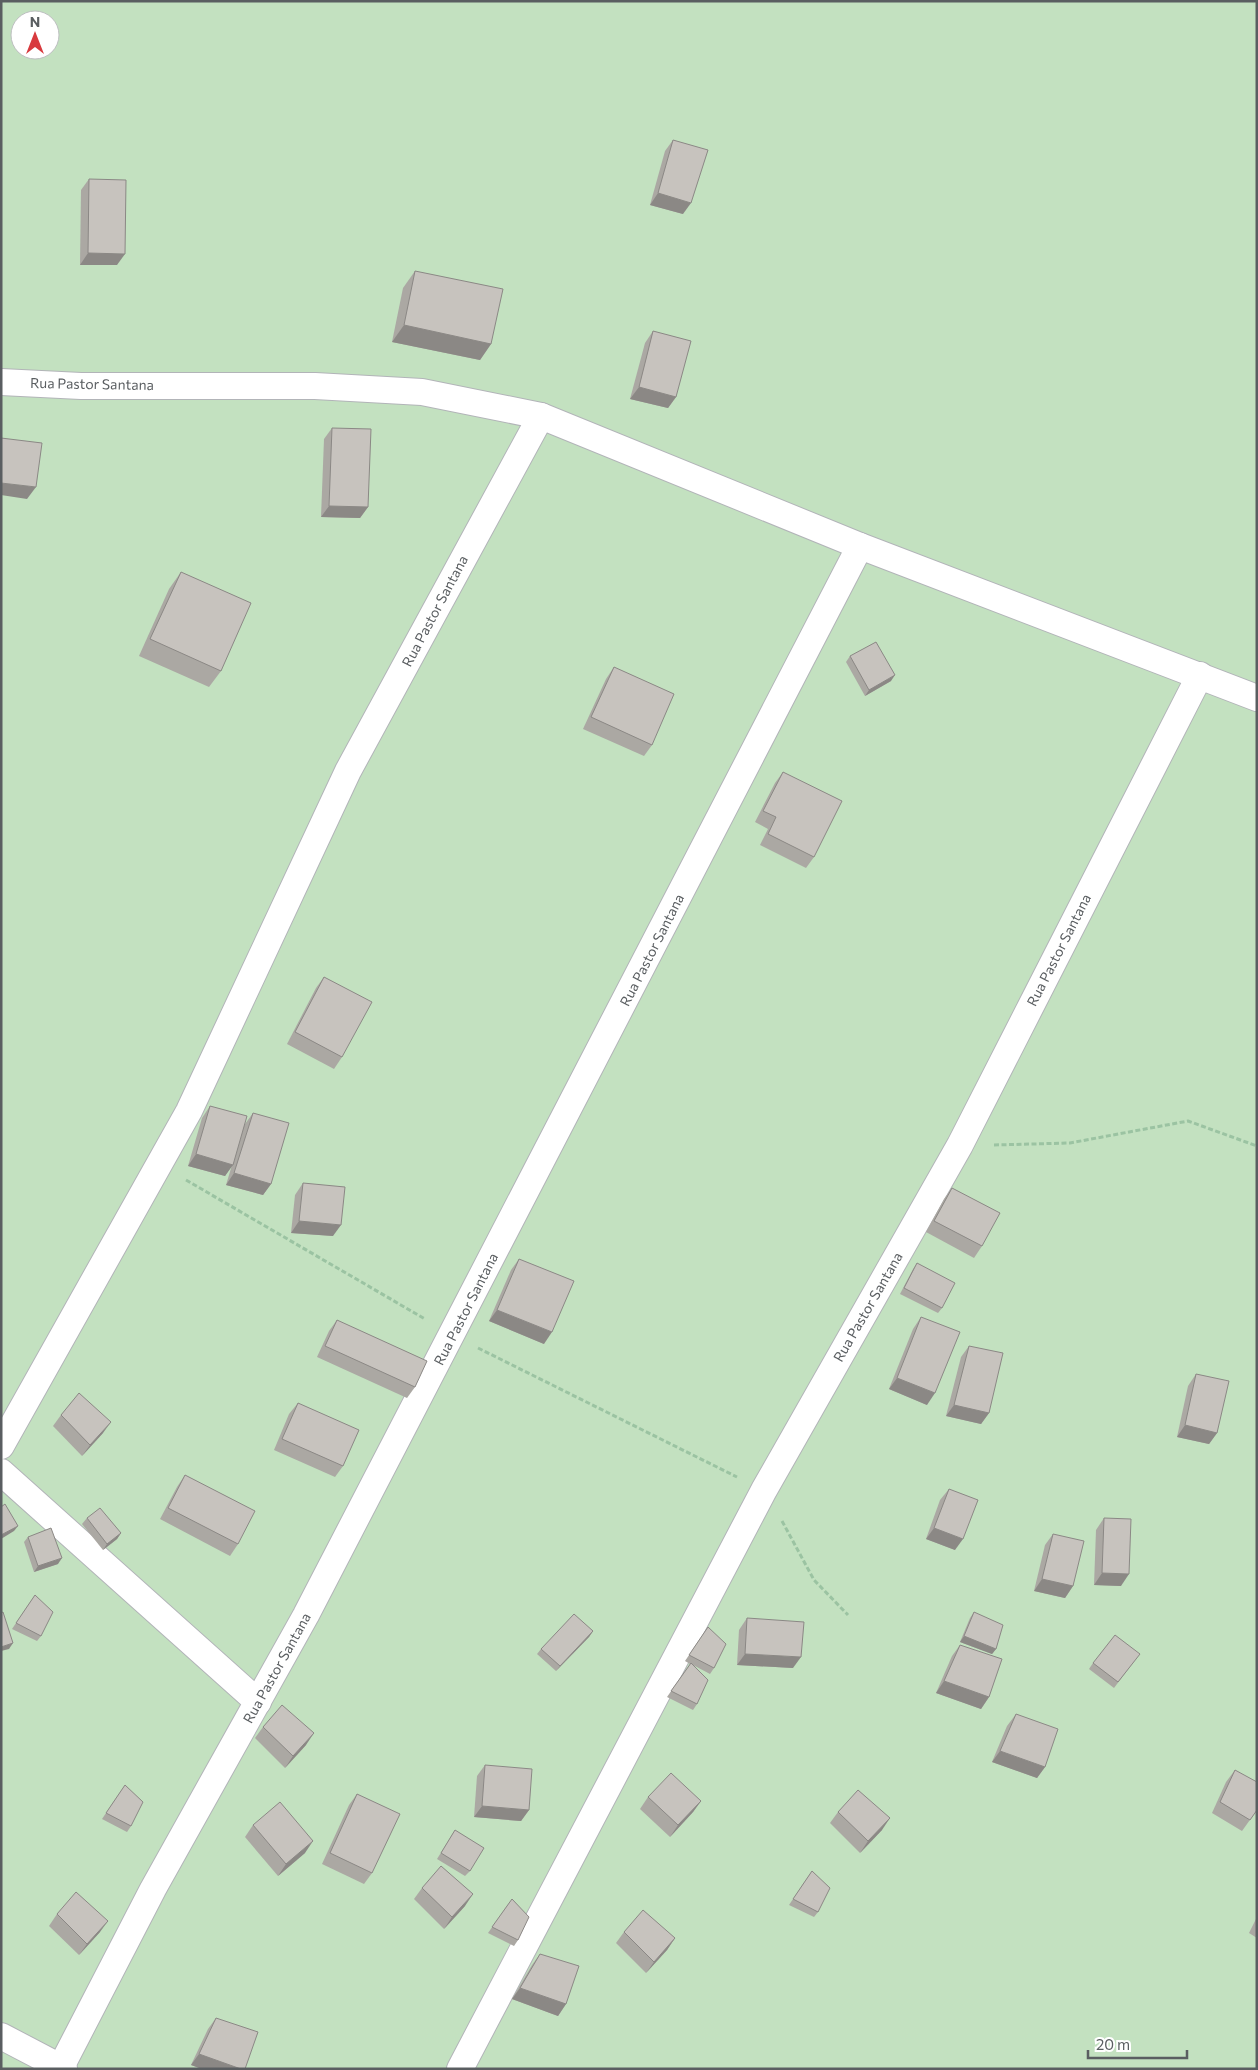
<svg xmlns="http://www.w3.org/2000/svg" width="1258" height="2070" font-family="Commissioner,sans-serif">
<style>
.green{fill:#c3e1c0;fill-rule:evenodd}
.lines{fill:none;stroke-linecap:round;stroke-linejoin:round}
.street-casing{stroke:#b2b4b8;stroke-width:28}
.path{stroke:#9bc3a2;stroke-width:3;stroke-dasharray:5 2.5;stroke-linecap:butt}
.street{stroke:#fff;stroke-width:26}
.wall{fill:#aba8a3}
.shaded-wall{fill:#8b8885}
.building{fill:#c7c3be;stroke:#8b8885}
.labels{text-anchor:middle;stroke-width:5;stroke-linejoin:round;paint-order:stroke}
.street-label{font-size:14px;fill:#5a5e61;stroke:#fff}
</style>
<rect width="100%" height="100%" fill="#ebe8e1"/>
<path class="green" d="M1,1H1257V2069H1ZM20,20H50V50H20Z"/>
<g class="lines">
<defs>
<g id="street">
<path d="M1,382L81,386H315L422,392L541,416L860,546L1257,698"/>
<path d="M1,1446L189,1111L348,771L541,416"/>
<path d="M1,1472L258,1702"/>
<path d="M1,2036L64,2069"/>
<path d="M61,2067L153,1889L306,1615L860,546"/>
<path d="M460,2069L764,1490L960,1145L1200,675"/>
</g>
</defs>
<use href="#street" class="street-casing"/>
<g class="path">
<path d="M994,1145L1070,1143L1188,1121L1257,1146"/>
<path d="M186,1180L425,1319"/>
<path d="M478,1348L737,1477"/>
<path d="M782,1521L814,1580L848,1615"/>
</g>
<use href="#street" class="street"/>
</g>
<g class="wall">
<path d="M673,140L683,214L650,205L665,151Z"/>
<path d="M89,179L117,265H80L81,190Z"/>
<path d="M415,271L491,344L480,360L392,342L403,288Z"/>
<path d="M653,331L676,397L668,408L630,399L645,343Z"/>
<path d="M332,428L368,507L360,518L321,517L324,439Z"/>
<path d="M181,572L221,671L209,687L139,656L169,589Z"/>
<path d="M850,656L891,681L865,696L846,662Z"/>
<path d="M614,667L652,745L644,756L583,729L606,679Z"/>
<path d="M783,772L814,857L806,868L760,845L768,829L755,822L775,783Z"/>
<path d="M324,977L342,1057L334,1069L287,1044L316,988Z"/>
<path d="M210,1106L245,1124L253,1113L271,1184L263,1195L226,1185L232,1165L225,1176L188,1166L202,1118Z"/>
<path d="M303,1183L333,1236L291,1233L295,1195Z"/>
<path d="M952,1188L982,1246L974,1258L926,1232L944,1199Z"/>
<path d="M519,1259L544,1344L489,1321L511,1270Z"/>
<path d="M917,1263L942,1308L938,1313L900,1294L913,1269Z"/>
<path d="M921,1317L927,1405L889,1389L913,1329Z"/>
<path d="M337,1320L415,1387L407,1398L317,1357L329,1331Z"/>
<path d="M969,1346L989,1413L981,1424L946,1416L961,1357Z"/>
<path d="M1196,1374L1217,1433L1209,1444L1177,1437L1188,1386Z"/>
<path d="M298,1403L343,1466L335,1477L274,1450L289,1414Z"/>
<path d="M61,1415L103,1433L82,1456L53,1426Z"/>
<path d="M185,1475L238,1544L230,1556L160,1519L177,1487Z"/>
<path d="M949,1489L955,1550L926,1539L940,1500Z"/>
<path d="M87,1518L121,1533L117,1539L103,1550L82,1524Z"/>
<path d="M1104,1518L1121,1586L1094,1585L1096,1530Z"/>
<path d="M1053,1534L1073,1586L1065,1598L1034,1591L1045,1545Z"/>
<path d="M28,1537L58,1564L34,1572L24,1542Z"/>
<path d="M35,1595L41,1636L37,1641L12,1629Z"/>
<path d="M974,1612L996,1649L992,1654L960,1642L970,1618Z"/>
<path d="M747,1618L793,1668L737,1665L739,1630Z"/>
<path d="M708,1627L714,1668L710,1674L693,1665L697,1704L693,1710L667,1697L690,1664L685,1661Z"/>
<path d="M593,1631L589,1637L556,1671L537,1654L541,1649Z"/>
<path d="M960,1645L989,1697L981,1709L936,1693L952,1656Z"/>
<path d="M1135,1660L1114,1688L1089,1669L1093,1663Z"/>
<path d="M1016,1714L1045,1767L1037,1778L992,1762L1007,1726Z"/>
<path d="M263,1727L306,1745L285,1768L255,1738Z"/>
<path d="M485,1765L529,1810L521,1821L474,1817L477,1776Z"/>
<path d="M1235,1770L1257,1810L1242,1831L1212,1813L1226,1782Z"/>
<path d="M125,1785L131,1826L127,1832L102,1819Z"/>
<path d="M357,1794L372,1873L364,1884L322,1864L349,1805Z"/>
<path d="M648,1797L701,1801L693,1812L670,1837L640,1809Z"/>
<path d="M838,1812L882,1830L860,1853L830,1823Z"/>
<path d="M253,1825L305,1853L278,1876L245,1837Z"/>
<path d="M455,1830L470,1871L465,1876L437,1859Z"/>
<path d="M812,1871L818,1912L814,1917L789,1905Z"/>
<path d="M422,1888L465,1906L444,1929L414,1899Z"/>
<path d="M512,1899L518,1940L514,1946L488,1933Z"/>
<path d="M57,1914L100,1932L79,1955L49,1926Z"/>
<path d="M1257,1917V1938L1249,1933Z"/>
<path d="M624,1932L675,1938L667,1950L646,1973L616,1943Z"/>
<path d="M540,1954L566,2004L558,2016L512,1999L532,1965Z"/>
<path d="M216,2018L245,2069H202L191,2065L208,2029Z"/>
</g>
<g class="shaded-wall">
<path d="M658,193L691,203L683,214L650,205Z"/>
<path d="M88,253L125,254L117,265H80Z"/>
<path d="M404,325L491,344L480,360L392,342Z"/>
<path d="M639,387L676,397L668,408L630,399Z"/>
<path d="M1,483L36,487L27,499L1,495Z"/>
<path d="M329,506L368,507L360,518L321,517Z"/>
<path d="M895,675L891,681L865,696L869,690Z"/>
<path d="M196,1154L233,1165L225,1176L188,1166Z"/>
<path d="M234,1173L271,1184L263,1195L226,1185Z"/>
<path d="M299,1221L341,1225L333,1236L291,1233Z"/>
<path d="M497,1310L552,1332L544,1344L489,1321Z"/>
<path d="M897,1378L935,1393L927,1405L889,1389Z"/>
<path d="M954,1405L989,1413L981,1424L946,1416Z"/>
<path d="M111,1422L103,1433L82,1456L90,1445Z"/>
<path d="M1185,1425L1217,1433L1209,1444L1177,1437Z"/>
<path d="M18,1526L14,1531L1,1539V1535Z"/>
<path d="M934,1528L963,1539L955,1550L926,1539Z"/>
<path d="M121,1533L117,1539L103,1550L107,1544Z"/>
<path d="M62,1558L58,1564L34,1572L38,1566Z"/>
<path d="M1102,1573L1129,1574L1121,1586L1094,1585Z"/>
<path d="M1042,1579L1073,1586L1065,1598L1034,1591Z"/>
<path d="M593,1631L589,1637L556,1671L560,1666Z"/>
<path d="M964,1636L996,1649L992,1654L960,1642Z"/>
<path d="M13,1643L9,1649L1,1651V1647Z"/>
<path d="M745,1654L801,1657L793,1668L737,1665Z"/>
<path d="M944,1681L989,1697L981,1709L936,1693Z"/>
<path d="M314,1733L306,1745L285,1768L293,1756Z"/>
<path d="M1000,1751L1045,1767L1037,1778L992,1762Z"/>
<path d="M701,1801L693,1812L670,1837L678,1825Z"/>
<path d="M482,1806L529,1810L521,1821L474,1817Z"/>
<path d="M890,1818L882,1830L860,1853L868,1841Z"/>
<path d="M313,1841L305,1853L278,1876L286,1864Z"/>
<path d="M473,1894L465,1906L444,1929L452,1917Z"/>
<path d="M108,1921L100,1932L79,1955L87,1944Z"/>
<path d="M675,1938L667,1950L646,1973L654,1962Z"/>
<path d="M520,1988L566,2004L558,2016L512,1999Z"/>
<path d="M199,2054L241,2069H202L191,2065Z"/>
</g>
<g class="building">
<path d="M673,140L708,150L691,203L658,193Z"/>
<path d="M89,179L126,180L125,254L88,253Z"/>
<path d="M415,271L503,289L491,344L404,325Z"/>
<path d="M653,331L691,341L676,397L639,387Z"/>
<path d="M332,428L371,429L368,507L329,506Z"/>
<path d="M1,438L42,443L36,487L1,483Z"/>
<path d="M181,572L251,603L221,671L150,639Z"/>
<path d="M876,642L895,675L869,690L850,656Z"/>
<path d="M614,667L674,694L652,745L591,717Z"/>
<path d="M783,772L842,801L814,857L768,834L776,817L763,811Z"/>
<path d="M324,977L372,1002L342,1057L295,1032Z"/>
<path d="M210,1106L247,1116L233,1165L196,1154Z"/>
<path d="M253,1113L289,1123L271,1184L234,1173Z"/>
<path d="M303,1183L345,1187L341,1225L299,1221Z"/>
<path d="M952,1188L1000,1213L982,1246L934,1221Z"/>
<path d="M519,1259L574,1281L552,1332L497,1310Z"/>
<path d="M917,1263L955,1283L942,1308L904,1288Z"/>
<path d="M921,1317L960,1332L935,1393L897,1378Z"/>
<path d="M337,1320L427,1361L415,1387L325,1346Z"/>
<path d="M969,1346L1003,1353L989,1413L954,1405Z"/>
<path d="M1196,1374L1229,1381L1217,1433L1185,1425Z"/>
<path d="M79,1393L111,1422L90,1445L61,1415Z"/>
<path d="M298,1403L359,1430L343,1466L282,1439Z"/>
<path d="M185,1475L255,1511L238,1544L168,1508Z"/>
<path d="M949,1489L978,1500L963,1539L934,1528Z"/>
<path d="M5,1504L18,1526L1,1535V1507Z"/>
<path d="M100,1508L121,1533L107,1544L87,1518Z"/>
<path d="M1104,1518L1131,1519L1129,1574L1102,1573Z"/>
<path d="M51,1528L62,1558L38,1566L28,1537Z"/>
<path d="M1053,1534L1084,1541L1073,1586L1042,1579Z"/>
<path d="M35,1595L53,1612L41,1636L16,1623Z"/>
<path d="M3,1612L13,1643L1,1647V1613Z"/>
<path d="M974,1612L1003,1625L996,1649L964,1636Z"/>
<path d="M574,1614L593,1631L560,1666L541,1649Z"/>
<path d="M747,1618L804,1622L801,1657L745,1654Z"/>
<path d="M708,1627L726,1644L714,1668L689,1655Z"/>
<path d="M1115,1635L1140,1654L1118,1682L1093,1663Z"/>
<path d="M960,1645L1002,1659L989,1697L944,1681Z"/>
<path d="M691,1663L708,1680L697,1704L671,1691Z"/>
<path d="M282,1705L314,1733L293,1756L263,1727Z"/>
<path d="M1016,1714L1058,1729L1045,1767L1000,1751Z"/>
<path d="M485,1765L532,1769L529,1810L482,1806Z"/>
<path d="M1235,1770L1257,1782V1810L1250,1820L1220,1802Z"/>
<path d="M671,1773L701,1801L678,1825L648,1797Z"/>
<path d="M125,1785L143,1802L131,1826L106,1813Z"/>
<path d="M858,1790L890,1818L868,1841L838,1812Z"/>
<path d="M357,1794L400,1814L372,1873L330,1853Z"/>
<path d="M280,1802L313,1841L286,1864L253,1825Z"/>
<path d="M455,1830L484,1848L470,1871L441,1853Z"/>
<path d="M441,1866L473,1894L452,1917L422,1888Z"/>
<path d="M812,1871L830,1888L818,1912L793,1899Z"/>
<path d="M76,1892L108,1921L87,1944L57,1914Z"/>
<path d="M512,1899L529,1917L518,1940L492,1927Z"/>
<path d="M643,1910L675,1938L654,1962L624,1932Z"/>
<path d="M540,1954L579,1966L566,2004L520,1988Z"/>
<path d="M216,2018L258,2032L245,2069H241L199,2054Z"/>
</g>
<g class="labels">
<g class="street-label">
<text transform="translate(92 384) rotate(1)" y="5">Rua Pastor Santana</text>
<text transform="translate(435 611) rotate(-62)" y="5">Rua Pastor Santana</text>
<text transform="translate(652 950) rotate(-63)" y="5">Rua Pastor Santana</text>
<text transform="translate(1059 950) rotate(-63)" y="5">Rua Pastor Santana</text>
<text transform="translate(868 1307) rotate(-60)" y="5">Rua Pastor Santana</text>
<text transform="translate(466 1309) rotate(-63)" y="5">Rua Pastor Santana</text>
<text transform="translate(277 1668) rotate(-61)" y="5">Rua Pastor Santana</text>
</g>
</g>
<rect width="1258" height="2070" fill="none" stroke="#5a5e61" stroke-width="5"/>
<g transform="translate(35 35)"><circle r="24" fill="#ffffff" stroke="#bdbfc0"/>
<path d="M0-4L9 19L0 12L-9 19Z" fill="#d83a3e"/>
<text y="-8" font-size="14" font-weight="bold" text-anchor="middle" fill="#5a5e61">N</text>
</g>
<path d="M1088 2050v8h99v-8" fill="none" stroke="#5a5e61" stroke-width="2.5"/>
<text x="1096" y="2050" font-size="15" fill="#5a5e61" stroke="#ffffff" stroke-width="4" paint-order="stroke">20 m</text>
</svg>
